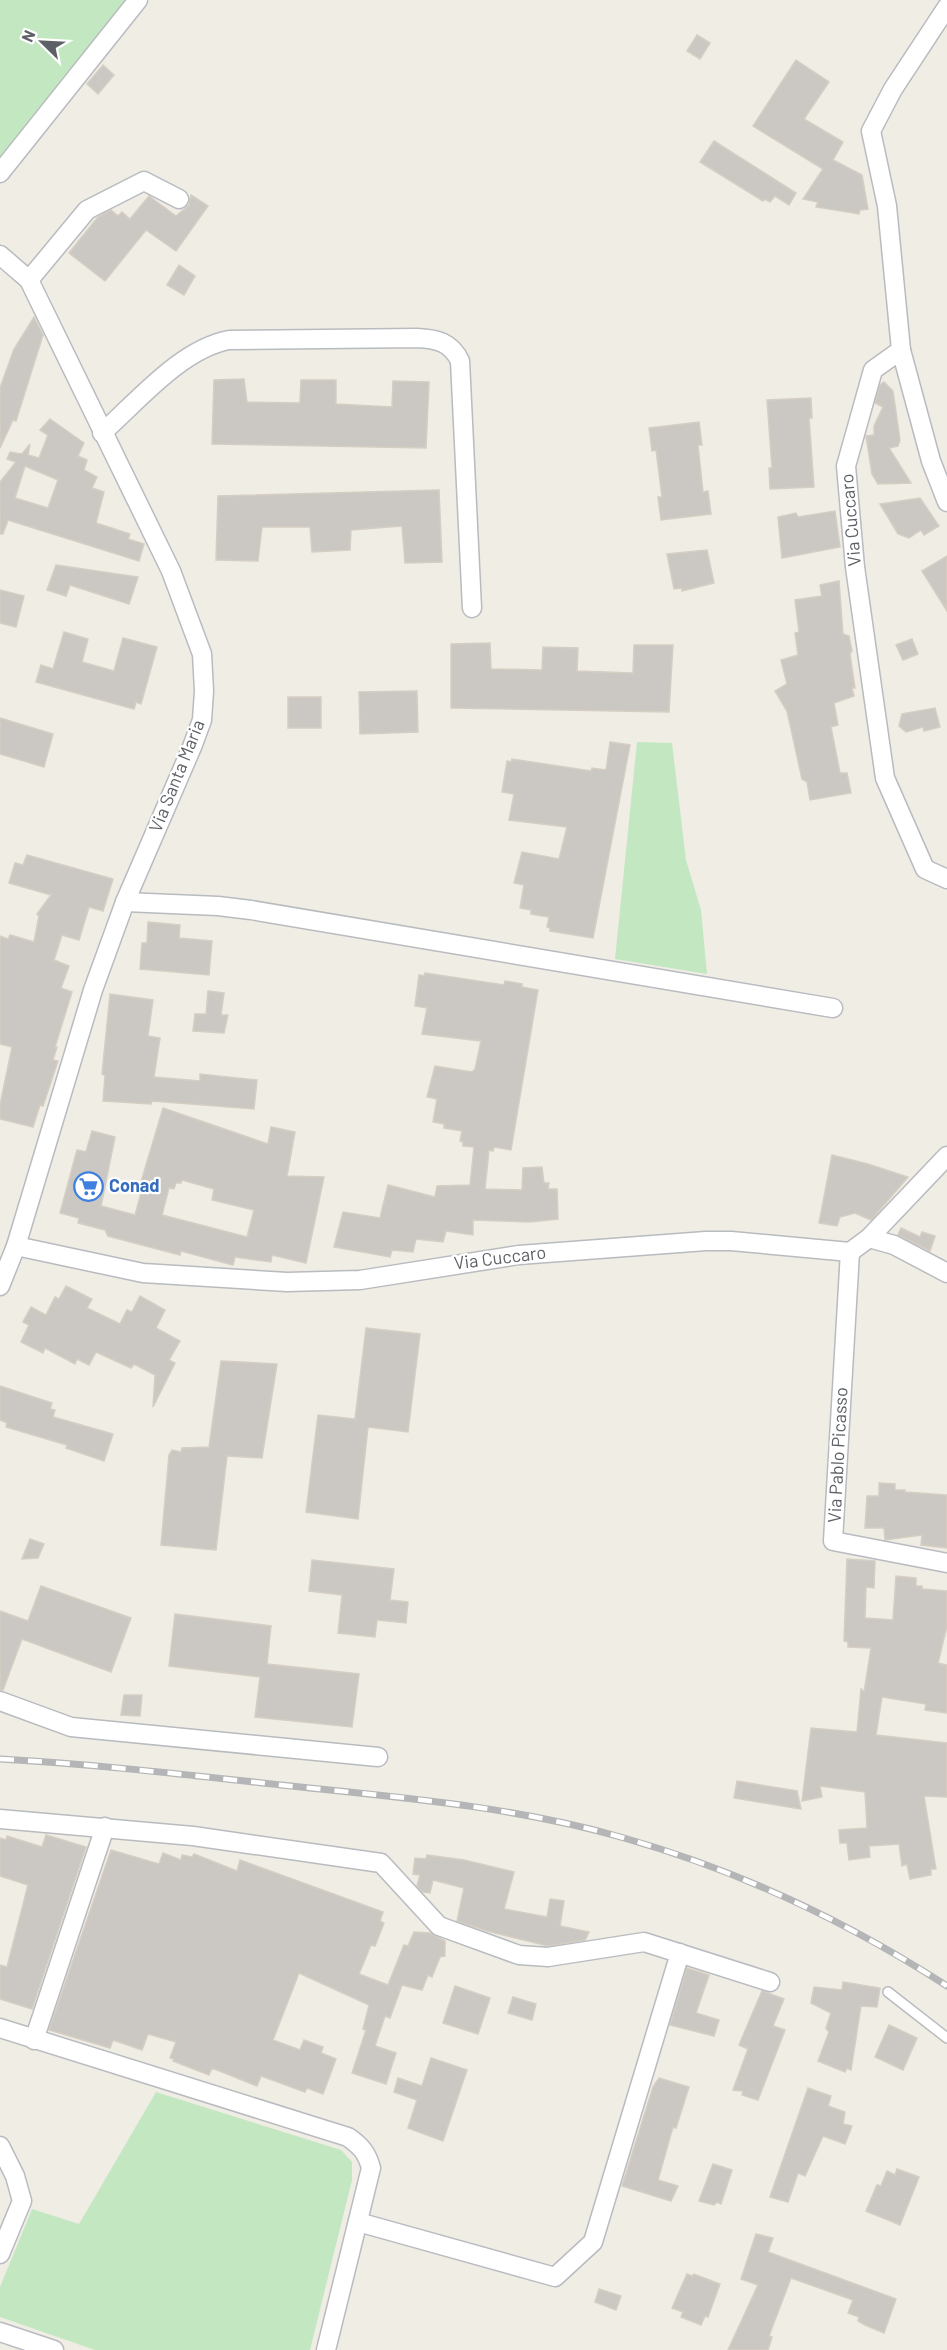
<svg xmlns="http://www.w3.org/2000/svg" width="947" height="2350" font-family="Barlow,sans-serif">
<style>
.green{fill:#c3e8c1}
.building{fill:#cbc7c2;stroke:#d5cec3;stroke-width:1.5;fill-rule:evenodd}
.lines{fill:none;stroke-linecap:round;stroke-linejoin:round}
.lane-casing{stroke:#b8bbbf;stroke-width:12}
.street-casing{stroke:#b8bbbf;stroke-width:21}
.lane{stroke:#fff;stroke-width:9}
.street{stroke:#fff;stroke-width:18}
.rail-casing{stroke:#b4b5b6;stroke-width:7}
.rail{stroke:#fff;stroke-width:4.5;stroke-dasharray:14;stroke-linecap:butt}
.labels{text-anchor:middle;stroke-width:4.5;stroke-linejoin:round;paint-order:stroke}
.street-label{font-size:18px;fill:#5d6166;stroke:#fff}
.shop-label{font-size:18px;font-weight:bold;fill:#366cbe;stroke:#fff;text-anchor:start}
</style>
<rect width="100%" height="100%" fill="#f0ede5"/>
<g class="green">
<path d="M0,0H131L0,163Z"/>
<path d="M637,742L672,743L686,860L701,910L707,974L615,959Z"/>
<path d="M156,2092L341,2150L352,2162V2180L310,2350H95L0,2317V2287L32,2209L79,2224Z"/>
</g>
<g class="building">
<path d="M697,35L710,43L700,59L687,51Z"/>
<path d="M796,60L829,82L804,119L843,142L833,160L862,175L868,209L860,210L859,214L816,207L818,202L803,199L823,169L753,126Z"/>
<path d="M103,65L114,75L98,94L87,84Z"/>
<path d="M714,141L796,193L789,205L775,196L770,202L765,199L763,201L700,162Z"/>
<path d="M191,195L208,206L176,251L146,230L105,281L69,253L98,217L111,210L118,216L122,212L130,219L149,196L176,216L189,205Z"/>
<path d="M179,265L195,276L184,295L167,285Z"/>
<path d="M34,317L43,335L16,421L13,420L0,448V388L14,349Z"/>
<path d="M244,379L247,402L300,403L301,380H336V404L392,407L393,381L429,382L426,448L212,444L214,380Z"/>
<path d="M884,382L893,391L900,440L898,446L889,448L911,483L878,484L872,474L866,436L874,435V426L883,407L875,403L880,385Z"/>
<path d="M811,398L812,418H809L814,487L770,489L769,468H772L767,400Z"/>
<path d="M50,419L84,443L78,456L87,460L84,470L97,477L92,488L104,492L96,523L130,534L128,539L144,544L139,561L8,520L3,534H0V482L16,462L7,459L10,452L22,454L30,444L28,455L39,458L48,435L40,430ZM25,466L58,480L48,508L15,498Z"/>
<path d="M699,422L702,445H698L703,492L708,491L711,514L661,520L658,497H662L656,450L652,451L649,428Z"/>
<path d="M439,490L442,562L405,563L402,526L351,530L350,550L312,552L310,527H262L258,561L216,560L218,496Z"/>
<path d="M920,498L939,526L924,535L921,530L909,538L898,534L880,504Z"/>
<path d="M835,511L840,547L782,558L778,517L796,513L798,517Z"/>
<path d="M707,550L714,583L682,591V588L674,589L667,554Z"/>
<path d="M947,556V611L922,571Z"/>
<path d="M56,565L138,577L129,604L70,585L66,596L47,590Z"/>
<path d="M839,581L843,634L849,636L852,651L850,654L855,688H852L854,696L834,703L838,725L831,727L840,773H847L851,793L810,800L807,782L802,779L787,711L775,691L787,684L781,660L798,655L795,633L799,632L795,600L822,596L820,585Z"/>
<path d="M0,590L24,596L16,627L0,623Z"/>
<path d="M64,632L88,639L82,662L114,671L123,638L157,647L141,704L136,702L134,709L36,682L41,665L53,669Z"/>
<path d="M912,639L918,654L903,660L896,645Z"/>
<path d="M490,643L491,669L542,670L543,647L578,648L577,671L633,673L634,645H673L669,712L451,708V644Z"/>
<path d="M417,691L418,732L360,734L359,692Z"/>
<rect x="288" y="697" width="33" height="31"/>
<path d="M935,708L940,727L924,731L923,727L906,732L899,726L902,714Z"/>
<path d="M0,718L53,734L44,767L0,754Z"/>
<path d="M610,742L630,745L593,938L550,931V928L547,927L549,917L531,914V910L520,908L524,885L514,883L522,852L559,859L567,827L509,820L514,794L502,792L507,761L511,762L512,759L591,771L592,768L606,770Z"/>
<path d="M27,855L113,879L103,911L89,907L79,940L62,935L54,960L69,966L61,988L72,992L55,1047H57L53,1060L58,1061L43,1106L40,1105L33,1127L0,1119V1105L12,1047L0,1044V936L8,939L10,935L34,942L39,916L37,914L51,895L9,883L15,863L23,865Z"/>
<path d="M148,922L180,925L179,938L212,941L209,975L140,969L142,943H147Z"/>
<path d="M425,973L504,985L505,981L522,984V987L538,990L511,1150L494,1147L493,1151L489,1150L485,1189L522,1190L523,1168L542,1167L544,1183H549L548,1189H557L558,1219L530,1222L473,1220V1235L446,1231L443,1242L416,1239L413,1252L392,1250L390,1257L334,1247L343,1212L380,1218L388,1185L435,1197L437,1186L470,1185L474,1147L463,1146V1142L460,1141L462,1131L444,1128V1124L433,1122L437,1099L427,1097L435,1066L472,1072L475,1069L481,1041L422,1034L427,1008L415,1006L419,975L424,976Z"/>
<path d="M208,991L224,993L221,1015H228L224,1033L193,1031L195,1014H206Z"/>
<path d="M110,994L153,1000L148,1036L160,1038L154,1077L200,1081V1074L257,1080L254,1109L152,1101L151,1104L103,1101L105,1076L102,1074Z"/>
<path d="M163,1108L268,1144L271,1127L295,1132L287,1176L324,1177L306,1263L272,1255L271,1262L235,1257L233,1265L181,1251L180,1255L108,1236L105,1230L78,1223L79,1218L60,1213L77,1150L86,1152L92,1131L115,1137L101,1206L135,1215L144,1182H141ZM182,1180L214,1189L212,1200L254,1210L247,1237L162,1215L169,1188L174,1189L176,1183H181Z"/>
<path d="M832,1155L868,1164L908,1177L871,1220L855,1213L840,1217L837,1226L819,1223Z"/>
<path d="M901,1228L920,1237L922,1232L935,1236L930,1251L898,1235Z"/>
<path d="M66,1286L92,1299L87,1308L120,1324L127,1310L132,1312L140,1296L165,1310L156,1328L180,1341L169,1360L175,1363L153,1407L155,1375L134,1364L131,1368L96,1352L89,1365L77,1359L75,1364L45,1348L43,1353L21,1342L29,1325L23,1322L31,1307L46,1315L55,1297L59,1299Z"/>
<path d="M366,1328L420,1334L408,1432L368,1427L358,1519L306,1512L318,1415L355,1419Z"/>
<path d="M221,1361L277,1364L262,1458L227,1456L216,1550L161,1545L169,1455L172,1450L181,1452L182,1448L209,1447Z"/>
<path d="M0,1386L52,1403L50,1409L55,1410L53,1417L113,1434L104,1461L66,1448L67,1445L6,1427L7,1423L0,1420Z"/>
<path d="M879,1483L895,1484V1490H905V1492L947,1495V1548L921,1545L922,1535L885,1540L884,1528H865L867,1496H879Z"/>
<path d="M30,1539L44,1544L38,1558L22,1559Z"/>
<path d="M847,1559L875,1561L874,1588L866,1587L865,1618L893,1620L896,1576L916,1578V1586H922V1589L947,1591V1626L938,1663L947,1665V1713L925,1710L926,1704L882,1697L876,1735L947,1743V1797L924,1796L936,1869H931V1875L910,1879L907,1864L902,1866L899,1844L869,1846L870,1857L849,1860L847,1843H840L839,1830L867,1828L865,1792L820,1786L822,1797L802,1801L811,1728L857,1732L861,1689L864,1692L871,1648L848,1647V1642L844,1641Z"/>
<path d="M312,1560L394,1569L390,1600L408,1602L406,1623L377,1620L375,1637L338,1633L342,1595L309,1591Z"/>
<path d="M41,1586L131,1618L111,1672L22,1639L3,1690H0V1611L28,1621Z"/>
<path d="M175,1614L271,1626L267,1664L359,1674L352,1727L255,1717L260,1677L169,1666Z"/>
<path d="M124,1695H142L140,1716L121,1715Z"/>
<path d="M737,1781L797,1791L801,1809L734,1798Z"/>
<path d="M46,1835L86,1847L32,2009L0,1999V1965L7,1967L28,1885L0,1876V1838L6,1840L7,1836L42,1847Z"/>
<path d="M111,1850L159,1864L163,1853L181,1860L182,1855L192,1857L194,1854L237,1871L240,1860L383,1912L380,1921L384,1923L375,1946L371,1945L359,1974L388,1985L404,1945L408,1946L414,1932L430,1933L445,1941V1956L440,1957L432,1977L428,1975L422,1990L402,1985L390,2018L385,2016L375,2046L396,2053L386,2084L352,2073L366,2030L363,2029L369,2005L299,1973L273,2040L300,2050L304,2040L323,2047L321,2053L336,2059L323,2094L307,2088L305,2092L261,2076L257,2086L212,2068L209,2075L173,2061L174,2059L170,2058L176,2042L148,2034L142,2050L113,2040L110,2048L49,2030Z"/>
<path d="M427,1855L464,1860L514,1872L504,1909L547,1917L550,1899L564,1901L560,1926L589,1932L585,1940L548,1946L487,1931L457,1921L464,1888L433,1880L430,1893L423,1892L417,1886L420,1875L413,1874L415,1858L426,1859Z"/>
<path d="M687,1968L709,1975L696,2013L719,2020L714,2036L670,2025Z"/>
<path d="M843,1982L880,1988L877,2007L861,2006L851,2070L847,2068L845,2072L818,2061L829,2032L826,2028L831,2013L811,2003L814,1987L842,1990Z"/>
<path d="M455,1986L490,1998L478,2034L443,2023Z"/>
<path d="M762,1991L784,1999L773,2026L785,2030L758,2100L742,2095L743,2091L733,2090L748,2049L739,2045Z"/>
<path d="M513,1997L536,2004L532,2020L508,2013Z"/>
<path d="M889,2025L917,2038L903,2070L875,2057Z"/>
<path d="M431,2058L467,2070L443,2141L408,2128L417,2100L394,2092L398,2078L422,2086Z"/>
<path d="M659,2078L689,2087L676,2128L673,2127L658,2180L678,2186L671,2201L622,2186L653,2087Z"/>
<path d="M808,2088L831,2096L828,2106L845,2112L843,2124L852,2126L845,2144L823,2136L805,2176L798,2173L788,2202L770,2197Z"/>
<path d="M713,2164L732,2170L721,2204L717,2202L714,2205L699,2201Z"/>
<path d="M897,2169L919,2177L900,2225L866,2211L877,2185L881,2186L887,2171L895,2175Z"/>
<path d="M756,2234L773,2238L768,2252L896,2299L884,2333L865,2325L858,2321L859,2317L848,2313L853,2300L791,2278L769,2336L772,2337L768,2350H728L758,2285L741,2279Z"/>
<path d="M687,2274L692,2276L694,2274L720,2284L708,2317L705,2316L701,2325L681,2317L683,2312L672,2308Z"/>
<path d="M599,2289L621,2296L616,2310L595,2302Z"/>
</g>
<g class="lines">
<defs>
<path id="lane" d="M888,1992L947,2038"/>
<g id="street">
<path d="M947,7L893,89L871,131L887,206L901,350L873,370L846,466L855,567L885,778L925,869L947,879"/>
<path d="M0,173L138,0"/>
<path d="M0,255L29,280L171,571L202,654L204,691L202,720L192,747L125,902L93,990L16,1246L0,1286"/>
<path d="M29,280L87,210L144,181L179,199"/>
<path d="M901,350L931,461L947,502"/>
<path d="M102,433C138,401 181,349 229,340L417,338C437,339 451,342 460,361L472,608"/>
<path d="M125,902L218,906L251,910L833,1008"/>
<path d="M869,1238L894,1245L947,1273"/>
<path d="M16,1246L143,1273L287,1282L360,1280L519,1255L706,1241H731L850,1252L869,1238L947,1156"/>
<path d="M850,1252L833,1541L947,1563"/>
<path d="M0,1701L71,1727L378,1757"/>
<path d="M0,1819L193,1836L381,1863L439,1926L519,1955L548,1957L644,1942L770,1982"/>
<path d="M0,2028L348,2137C361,2146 367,2153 371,2168L326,2350"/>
<path d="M34,2040L105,1827"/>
<path d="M0,2146L15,2176L22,2201L0,2254"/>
<path d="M358,2222L555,2277L593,2242L680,1953"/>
<path d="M0,2332L54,2350"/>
</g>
</defs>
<use href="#lane" class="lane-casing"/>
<use href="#street" class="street-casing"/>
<use href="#lane" class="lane"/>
<use href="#street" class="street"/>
<defs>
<path id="rail" d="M0,1759C94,1764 188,1775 281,1785C396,1797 513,1806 624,1838C737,1870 848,1922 947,1986"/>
</defs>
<use href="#rail" class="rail-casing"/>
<use href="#rail" class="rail"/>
</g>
<defs>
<symbol id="supermarket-ring" viewBox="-11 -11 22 22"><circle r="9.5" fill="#fff" stroke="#3f7fe0" stroke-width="1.5"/><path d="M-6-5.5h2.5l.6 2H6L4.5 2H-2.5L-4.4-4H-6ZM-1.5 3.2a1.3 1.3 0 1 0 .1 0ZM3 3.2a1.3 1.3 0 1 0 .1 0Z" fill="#3f7fe0"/></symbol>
</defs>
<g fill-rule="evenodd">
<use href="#supermarket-ring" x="72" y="1170" width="33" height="33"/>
</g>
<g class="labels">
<g class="street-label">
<text transform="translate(851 520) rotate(-95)" y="6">Via Cuccaro</text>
<text transform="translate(177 776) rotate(-68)" y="6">Via Santa Maria</text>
<text transform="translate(500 1258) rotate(-7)" y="6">Via Cuccaro</text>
<text transform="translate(838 1455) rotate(-87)" y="6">Via Pablo Picasso</text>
</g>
<g class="shop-label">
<text x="109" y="1192">Conad</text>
</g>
</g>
<g transform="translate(42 42) rotate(294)" stroke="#ffffff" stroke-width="4.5" paint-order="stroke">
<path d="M0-4.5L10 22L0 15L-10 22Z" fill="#5d6166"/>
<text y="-9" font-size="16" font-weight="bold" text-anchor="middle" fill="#5d6166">N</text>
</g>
</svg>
